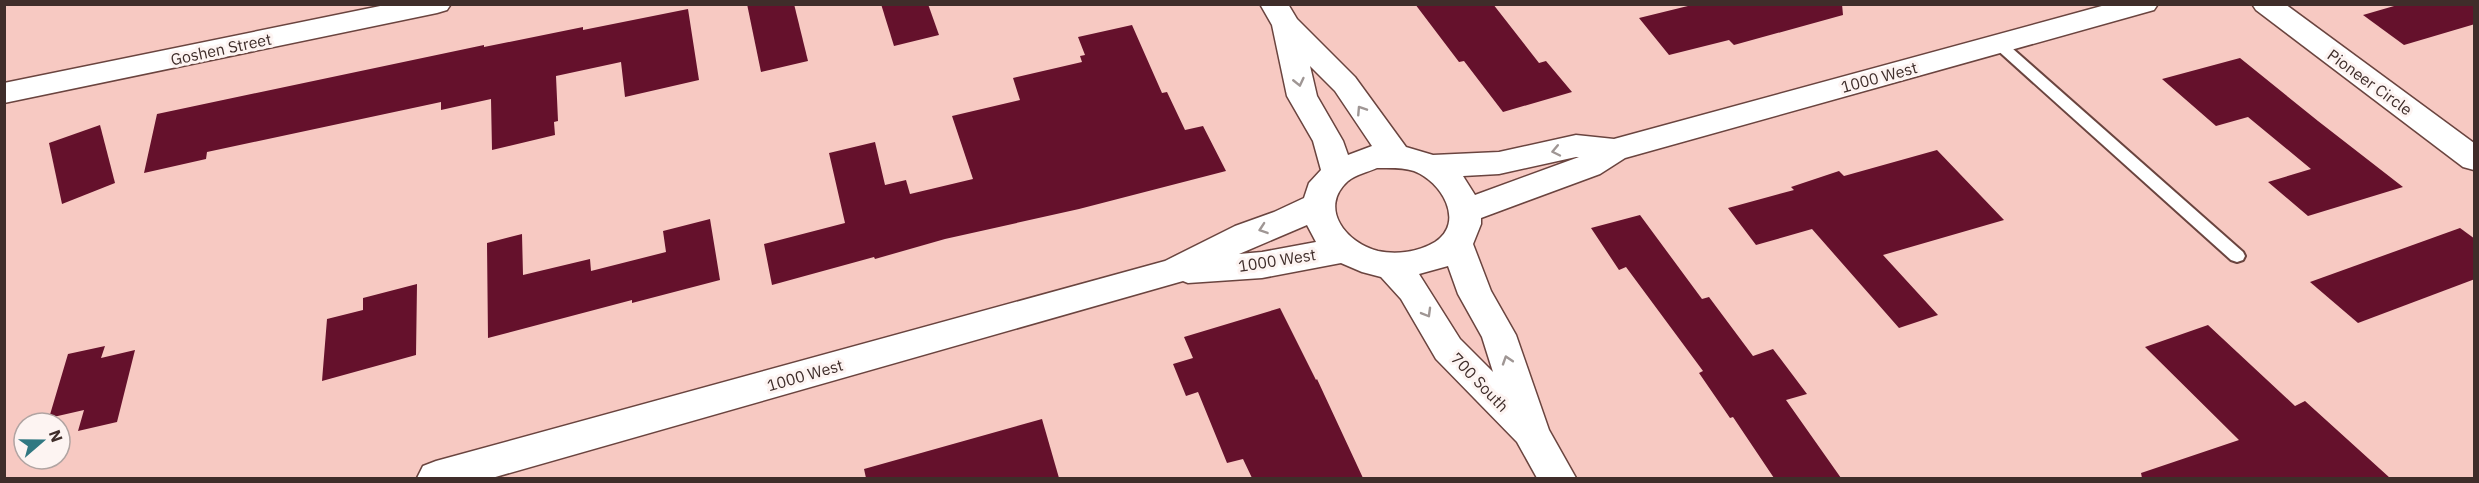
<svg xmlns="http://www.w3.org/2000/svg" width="2479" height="483" font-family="'IBM Plex Sans',sans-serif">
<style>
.building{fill:#65112c}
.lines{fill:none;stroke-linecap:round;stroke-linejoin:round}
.service-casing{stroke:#6a443f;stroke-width:4}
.minor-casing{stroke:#6a443f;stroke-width:3}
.service{fill:#fff;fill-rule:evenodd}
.minor{fill:#fff;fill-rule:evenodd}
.oneway{stroke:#9f9694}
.labels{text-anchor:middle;stroke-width:6;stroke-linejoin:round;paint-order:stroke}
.street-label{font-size:16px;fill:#3f2d2a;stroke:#fdf4f2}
</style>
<rect width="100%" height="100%" fill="#f7c9c2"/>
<g class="building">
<path d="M747,4H794L808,61L761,72Z"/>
<path d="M881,4H928L939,35L894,46Z"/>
<path d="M1415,4H1493L1539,63L1546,61L1572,92L1503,112L1464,61L1459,62Z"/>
<path d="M1696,4H1842L1843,15L1734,45L1729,40L1669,55L1639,18Z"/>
<path d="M2401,4H2475V24L2404,45L2363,15Z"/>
<path d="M688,9L699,80L625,97L621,62L556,76L558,121L554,122L555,135L492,150L491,99L441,110V102L207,152L206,159L144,173L157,114L484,45V47L583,27V30Z"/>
<path d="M1132,25L1162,93L1167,92L1185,130L1203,126L1226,171L1079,209L945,239L875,259L874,257L772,285L764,244L845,223L829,153L875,142L885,185L906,180L910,194L973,179L952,116L1020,100L1013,78L1082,62L1080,56L1085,55L1078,37Z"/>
<path d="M2240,58L2318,121L2403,187L2308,216L2268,182L2311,169L2248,117L2216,126L2162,79Z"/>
<path d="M100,125L115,183L62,204L49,143Z"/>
<path d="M1937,150L2004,220L1883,255L1938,315L1899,328L1812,229L1756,245L1728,208L1794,190L1791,187L1839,171L1844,176Z"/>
<path d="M1640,215L1702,299L1709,297L1753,356L1773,349L1807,394L1786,400L1841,478H1774L1733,417L1730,418L1699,373L1703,371L1626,267L1619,270L1591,228Z"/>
<path d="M710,219L720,280L632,303V300L488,338L487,243L522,234L523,275L590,259L591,271L666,252L663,231Z"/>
<path d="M2460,228L2475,239V279L2358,323L2310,282Z"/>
<path d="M417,284L416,355L322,381L327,319L363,310V298Z"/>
<path d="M1280,308L1316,380L1317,379L1363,478H1252L1243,459L1227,463L1198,392L1186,396L1173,364L1193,358L1184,337Z"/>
<path d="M2208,325L2295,406L2305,401L2390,478H2142L2141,473L2239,440L2145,347Z"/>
<path d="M105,346L101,358L135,350L117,422L78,431L84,410L49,418L68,354Z"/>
<path d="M1042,419L1059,478H866L864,469Z"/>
</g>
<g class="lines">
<defs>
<path id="service" d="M1999,39L2004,41L2243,252L2245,256L2243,260L2237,262L2231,260L1994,47L1992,44L1994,41Z"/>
<g id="minor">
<path d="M390,4H451L447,10L437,13L4,103V83Z"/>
<path d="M1260,4H1288L1297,19L1355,77L1406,147L1433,155L1499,152L1576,135L1614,139L2109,4H2158L2154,10L1625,158L1600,174L1481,218V224L1473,244L1491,291L1516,335L1549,430L1576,478H1537L1517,442L1436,359L1401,299L1381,277L1362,272L1341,263L1262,278L1188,283L1183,281L492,478H417L423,466L436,461L1165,261L1235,226L1274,212L1304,198L1309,183L1321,170L1313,141L1287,96L1272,25ZM1310,66L1335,91L1372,146L1348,155L1343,141L1317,96ZM1576,157H1579L1475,195L1463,176L1499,174ZM1377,168C1389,168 1402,167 1414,171C1441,181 1466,222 1435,242C1418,252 1397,255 1378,251C1346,243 1318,208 1348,181C1355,175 1368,172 1377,168ZM1307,225L1316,242L1262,252L1239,254ZM1448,266L1458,294L1482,337L1493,372L1460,339L1419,274Z"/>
<path d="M2252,4H2285L2474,143V170L2463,167L2256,10Z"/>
</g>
</defs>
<use href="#service" class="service-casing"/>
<use href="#minor" class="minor-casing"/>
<use href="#service" class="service"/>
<use href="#minor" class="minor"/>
</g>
<defs><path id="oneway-chevron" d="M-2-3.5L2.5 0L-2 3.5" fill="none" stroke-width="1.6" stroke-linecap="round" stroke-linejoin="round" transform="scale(1.5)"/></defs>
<g class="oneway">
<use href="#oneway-chevron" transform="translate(1299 82) rotate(77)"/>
<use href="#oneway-chevron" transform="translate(1361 110) rotate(-123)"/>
<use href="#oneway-chevron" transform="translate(1556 151) rotate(168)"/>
<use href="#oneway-chevron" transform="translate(1263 229) rotate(161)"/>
<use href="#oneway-chevron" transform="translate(1427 313) rotate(60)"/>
<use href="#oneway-chevron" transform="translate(1507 360) rotate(-108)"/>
</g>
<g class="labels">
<g class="street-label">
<text transform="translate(221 49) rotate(-12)" y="6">Goshen Street</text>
<text transform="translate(1879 77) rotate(-15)" y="6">1000 West</text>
<text transform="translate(2370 82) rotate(36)" y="6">Pioneer Circle</text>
<text transform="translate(1277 260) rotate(-9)" y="6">1000 West</text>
<text transform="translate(805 375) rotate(-16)" y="6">1000 West</text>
<text transform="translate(1480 382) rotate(46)" y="6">700 South</text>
</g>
</g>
<rect width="2479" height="483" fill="none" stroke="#3f2d2a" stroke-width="12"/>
<g transform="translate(42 441) rotate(70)"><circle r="28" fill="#fdf4f2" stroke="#b1a4a2" stroke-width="1.5"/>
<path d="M0-4.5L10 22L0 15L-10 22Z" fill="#317882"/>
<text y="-9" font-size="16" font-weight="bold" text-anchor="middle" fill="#3f2d2a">N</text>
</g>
</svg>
